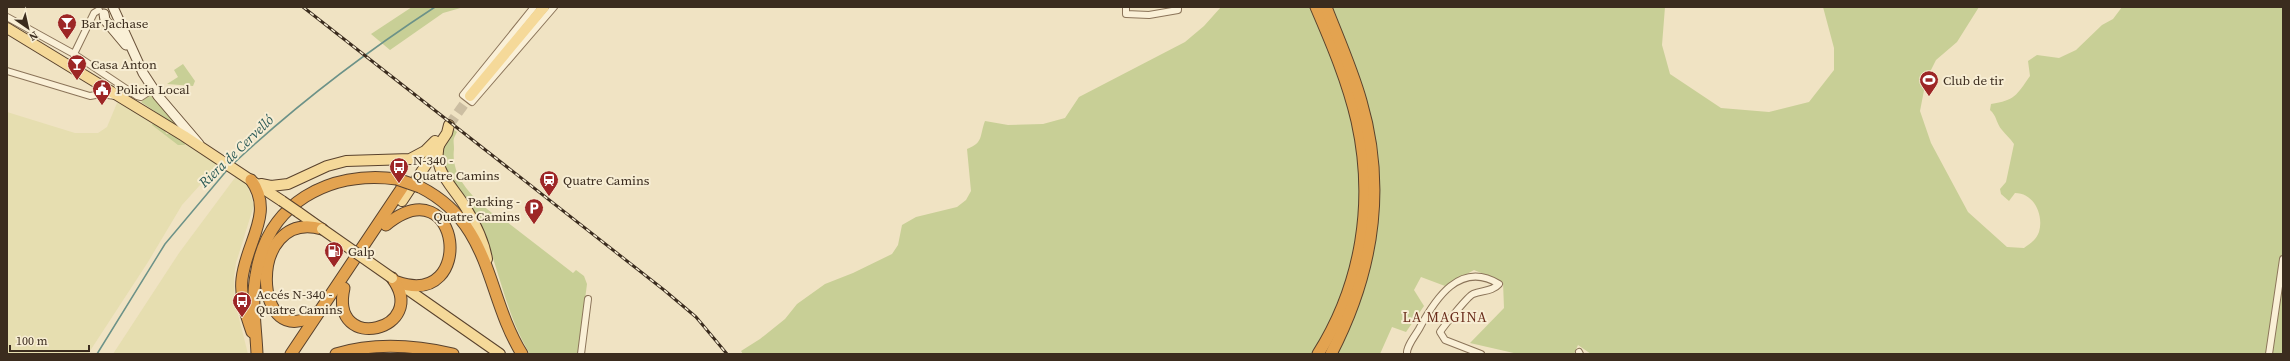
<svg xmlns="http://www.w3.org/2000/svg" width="2290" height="361" font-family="'Source Serif 4',serif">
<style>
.farmland{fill:#e6deb0}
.green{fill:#c8cf96}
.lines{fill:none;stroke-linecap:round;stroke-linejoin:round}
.stream{stroke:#6c9288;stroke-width:1.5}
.primary-tunnel{stroke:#ccbea2;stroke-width:10;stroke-dasharray:10 5;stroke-linecap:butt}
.street-casing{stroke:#8b7459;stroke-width:8}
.secondary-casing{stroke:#6d553c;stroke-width:11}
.primary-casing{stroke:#59422d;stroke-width:12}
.highway-casing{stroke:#59422d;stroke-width:13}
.street{stroke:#faf0d7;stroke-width:6}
.secondary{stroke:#faf0d7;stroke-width:9}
.primary{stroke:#f5d999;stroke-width:10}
.highway{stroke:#e3a350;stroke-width:11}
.rail-casing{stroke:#3b2c1e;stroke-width:3}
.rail{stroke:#f7edd3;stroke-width:1.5;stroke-dasharray:4.5;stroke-linecap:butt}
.primary-bridge-casing{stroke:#59422d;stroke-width:12;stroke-linecap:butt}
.highway-bridge-casing{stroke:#59422d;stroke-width:13;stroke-linecap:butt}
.primary-bridge{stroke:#f5d999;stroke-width:10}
.highway-bridge{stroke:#e3a350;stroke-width:11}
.labels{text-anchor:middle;stroke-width:4;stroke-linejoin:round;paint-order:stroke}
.poi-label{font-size:13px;fill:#3b2c1e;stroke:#f7edd3;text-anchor:start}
.water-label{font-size:14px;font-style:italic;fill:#2c5b58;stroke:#f7edd3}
.neighbourhood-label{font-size:14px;letter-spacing:1px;fill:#692c1b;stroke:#f7edd3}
</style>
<rect width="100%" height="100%" fill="#f0e3c3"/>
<g class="farmland">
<path d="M117,103L124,104L218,165L182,205L148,262L88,354H7V112L75,133H98L107,127Z"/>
<path d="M237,175L247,184L254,205L236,263L234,278L235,302L248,354H113L179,253Z"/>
</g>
<g class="green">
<path d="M412,7H464L443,13L390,50L371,34Z"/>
<path d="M1221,7H1665L1662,45L1670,74L1721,108L1769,112L1809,102L1834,70V48L1823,7H1979L1957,42L1936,60L1926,80L1920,111L1931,143L1968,212L2007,247L2024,248C2030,244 2036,240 2039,232C2044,215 2034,193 2015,193L2009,201L2001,194L2000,189L2006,182L2014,144C2010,138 2006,135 2002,130C1996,123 1997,116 1990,110L1991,104C2015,100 2016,96 2030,76L2028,61L2037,55L2059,58L2076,50L2102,25L2113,19L2122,7H2283V354H1591L1578,345L1574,354H1518L1470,343L1504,308L1503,282L1474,270L1445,286L1421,277L1414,290L1424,306L1406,332L1392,327L1380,354H743L741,351L760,339L785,319L797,304L825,284L853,273L892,254L898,245L902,225L916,217L957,207L966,200L971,191L967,149C984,142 979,137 985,121L1008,125L1043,124L1065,118L1079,97L1185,42L1204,26Z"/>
<path d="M183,64L195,81L193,86L167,84L178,77L174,70Z"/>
<path d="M150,95L192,137L141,102Z"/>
<path d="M153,123L165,130L166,134H172L184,142L185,145H178L152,125Z"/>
<path d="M453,129L457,132C452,141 454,140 454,149C450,180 478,202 500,219L502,218L573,273L576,270L584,276L587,284L578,354H530C503,310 498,258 475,213C465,194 446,180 441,159C439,149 448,137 453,129Z"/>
</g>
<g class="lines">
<g class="stream">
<path d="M233,164C296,105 363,54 435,7"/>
<path d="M97,354L165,244L228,169"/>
</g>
<path class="primary-tunnel" d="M449,125L470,96"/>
<defs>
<g id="street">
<path d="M534,7L463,95L472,102L554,7"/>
<path d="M1126,7V14L1149,15L1178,10V7"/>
<path d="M7,17L74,54L137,96L141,97L153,89"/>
<path d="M74,54L94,13L99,10"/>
<path d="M7,71L90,96L101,94L115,96"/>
<path d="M1579,352L1580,354"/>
<path d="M581,354L588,299"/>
<path d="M1407,354C1406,347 1415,336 1419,329C1435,299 1460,260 1499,284C1492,292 1482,290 1473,294C1468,296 1444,326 1440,332L1445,340L1481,354"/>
<path d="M2269,354L2283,259"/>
</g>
<g id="secondary">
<path d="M113,7L143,73L158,96L199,144"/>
<path d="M104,14L105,20L126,45"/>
</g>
<g id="primary">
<path d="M7,28L184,136L282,201"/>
<path d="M470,96L544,7"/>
<path d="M440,142C430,169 453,186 466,208C475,223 484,241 487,259"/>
<path d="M261,184L271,186L288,184L327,166L346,161L410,159L425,151L435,141"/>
<path d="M402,201L447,133L449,125"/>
<path d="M298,212L322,229"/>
<path d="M397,282L500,354"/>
</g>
<g id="highway">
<path d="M1316,7C1332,44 1348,82 1357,121C1375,202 1362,284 1318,354"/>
<path d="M1326,7C1338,38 1352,69 1361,101C1387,190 1373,273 1331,354"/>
<path d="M251,180C275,213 246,242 242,279C240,297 246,315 252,332"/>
<path d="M420,187C493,224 485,294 522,354"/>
<path d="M386,225C461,164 477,310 397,282"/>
<path d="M344,288C329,355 431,330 392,278"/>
<path d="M318,312C252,360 245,207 322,229"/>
<path d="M257,354C256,328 251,301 256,275C267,203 329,170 397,179"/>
<path d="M291,354L402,188"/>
<path d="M336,354C375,342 414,345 453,354"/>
</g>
</defs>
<use href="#street" class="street-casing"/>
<use href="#secondary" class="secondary-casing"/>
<use href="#primary" class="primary-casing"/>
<use href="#highway" class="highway-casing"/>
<use href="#street" class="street"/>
<use href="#secondary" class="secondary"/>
<use href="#primary" class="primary"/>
<use href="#highway" class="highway"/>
<defs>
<path id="rail" d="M303,7L664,290L696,317L727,354"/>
</defs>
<use href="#rail" class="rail-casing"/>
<use href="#rail" class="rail"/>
<defs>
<g id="primary-bridge">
<path d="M282,201L298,212"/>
<path d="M322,229L392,278"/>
</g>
<path id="highway-bridge" d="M397,179L420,187"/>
</defs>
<use href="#primary-bridge" class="primary-bridge-casing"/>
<use href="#highway-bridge" class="highway-bridge-casing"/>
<use href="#primary-bridge" class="primary-bridge"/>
<use href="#highway-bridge" class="highway-bridge"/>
</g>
<defs>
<symbol id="bar-pin" viewBox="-11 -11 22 30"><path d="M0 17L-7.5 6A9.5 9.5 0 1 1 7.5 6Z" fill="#9d2626" stroke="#f7edd3"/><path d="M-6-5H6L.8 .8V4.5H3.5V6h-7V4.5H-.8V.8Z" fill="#fff"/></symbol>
<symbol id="stadium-pin" viewBox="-11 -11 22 30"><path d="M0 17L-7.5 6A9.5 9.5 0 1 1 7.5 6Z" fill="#9d2626" stroke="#f7edd3"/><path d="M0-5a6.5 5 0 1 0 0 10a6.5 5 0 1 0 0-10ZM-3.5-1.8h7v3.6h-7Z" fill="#fff"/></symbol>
<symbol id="civic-pin" viewBox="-11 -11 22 30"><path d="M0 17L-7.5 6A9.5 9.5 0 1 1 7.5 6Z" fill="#9d2626" stroke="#f7edd3"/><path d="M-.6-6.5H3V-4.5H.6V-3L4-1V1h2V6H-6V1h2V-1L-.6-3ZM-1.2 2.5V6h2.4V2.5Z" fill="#fff"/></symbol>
<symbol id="bus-pin" viewBox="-11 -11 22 30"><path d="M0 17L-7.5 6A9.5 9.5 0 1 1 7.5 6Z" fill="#9d2626" stroke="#f7edd3"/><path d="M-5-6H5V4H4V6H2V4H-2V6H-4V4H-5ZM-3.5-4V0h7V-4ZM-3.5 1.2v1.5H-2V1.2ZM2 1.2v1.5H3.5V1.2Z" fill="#fff"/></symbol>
<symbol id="station-pin" viewBox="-11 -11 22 30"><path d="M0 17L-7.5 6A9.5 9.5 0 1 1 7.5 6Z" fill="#9d2626" stroke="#f7edd3"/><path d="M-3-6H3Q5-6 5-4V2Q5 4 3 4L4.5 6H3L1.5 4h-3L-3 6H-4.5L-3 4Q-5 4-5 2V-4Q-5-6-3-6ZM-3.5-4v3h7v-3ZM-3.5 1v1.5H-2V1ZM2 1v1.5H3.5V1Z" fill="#fff"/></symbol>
<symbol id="parking-pin" viewBox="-11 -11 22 30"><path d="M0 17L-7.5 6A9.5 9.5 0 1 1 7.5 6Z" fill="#9d2626" stroke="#f7edd3"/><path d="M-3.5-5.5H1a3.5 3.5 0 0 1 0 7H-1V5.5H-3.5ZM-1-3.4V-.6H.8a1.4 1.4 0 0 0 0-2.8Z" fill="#fff"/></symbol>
<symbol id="fuel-pin" viewBox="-11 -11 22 30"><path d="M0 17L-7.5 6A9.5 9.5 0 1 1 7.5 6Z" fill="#9d2626" stroke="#f7edd3"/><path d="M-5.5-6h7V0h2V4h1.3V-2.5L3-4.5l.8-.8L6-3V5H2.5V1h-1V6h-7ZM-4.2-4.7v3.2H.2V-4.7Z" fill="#fff"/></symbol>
</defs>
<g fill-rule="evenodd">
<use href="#bar-pin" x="56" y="12" width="22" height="30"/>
<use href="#bar-pin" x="66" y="53" width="22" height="30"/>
<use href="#stadium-pin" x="1918" y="69" width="22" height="30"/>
<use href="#civic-pin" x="91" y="78" width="22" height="30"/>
<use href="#bus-pin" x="388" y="156" width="22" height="30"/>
<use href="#station-pin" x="538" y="169" width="22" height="30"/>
<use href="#parking-pin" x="523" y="197" width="22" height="30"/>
<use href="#fuel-pin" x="323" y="240" width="22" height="30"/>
<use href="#bus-pin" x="231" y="290" width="22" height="30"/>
</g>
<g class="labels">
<g class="poi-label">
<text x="81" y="28">Bar Jachase</text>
<text x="91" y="69">Casa Anton</text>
<text x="1943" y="85">Club de tir</text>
<text x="116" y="94">Policia Local</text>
<text x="413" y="165">N-340 -<tspan x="413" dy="15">Quatre Camins</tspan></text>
<text x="563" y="185">Quatre Camins</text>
<text x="520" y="206" text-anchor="end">Parking -<tspan x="520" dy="15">Quatre Camins</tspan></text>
<text x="348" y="256">Galp</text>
<text x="256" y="299">Accés N-340 -<tspan x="256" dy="15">Quatre Camins</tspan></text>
</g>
<g class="water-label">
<text transform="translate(236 151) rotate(-44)" y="5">Riera de Cervelló</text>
</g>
<g class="neighbourhood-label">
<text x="1445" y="322">LA MAGINA</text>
</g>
</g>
<rect width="2290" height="361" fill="none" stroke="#3b2c1e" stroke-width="16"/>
<g transform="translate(28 28) rotate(146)" stroke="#f7edd3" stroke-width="3" paint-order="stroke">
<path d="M0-3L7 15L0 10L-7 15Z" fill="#3b2c1e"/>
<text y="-6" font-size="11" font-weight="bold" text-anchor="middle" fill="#3b2c1e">N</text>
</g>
<path d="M10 345v6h79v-6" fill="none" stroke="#3b2c1e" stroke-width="2"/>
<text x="16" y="345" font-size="12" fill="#3b2c1e" stroke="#f7edd3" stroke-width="3" paint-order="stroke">100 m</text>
</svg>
